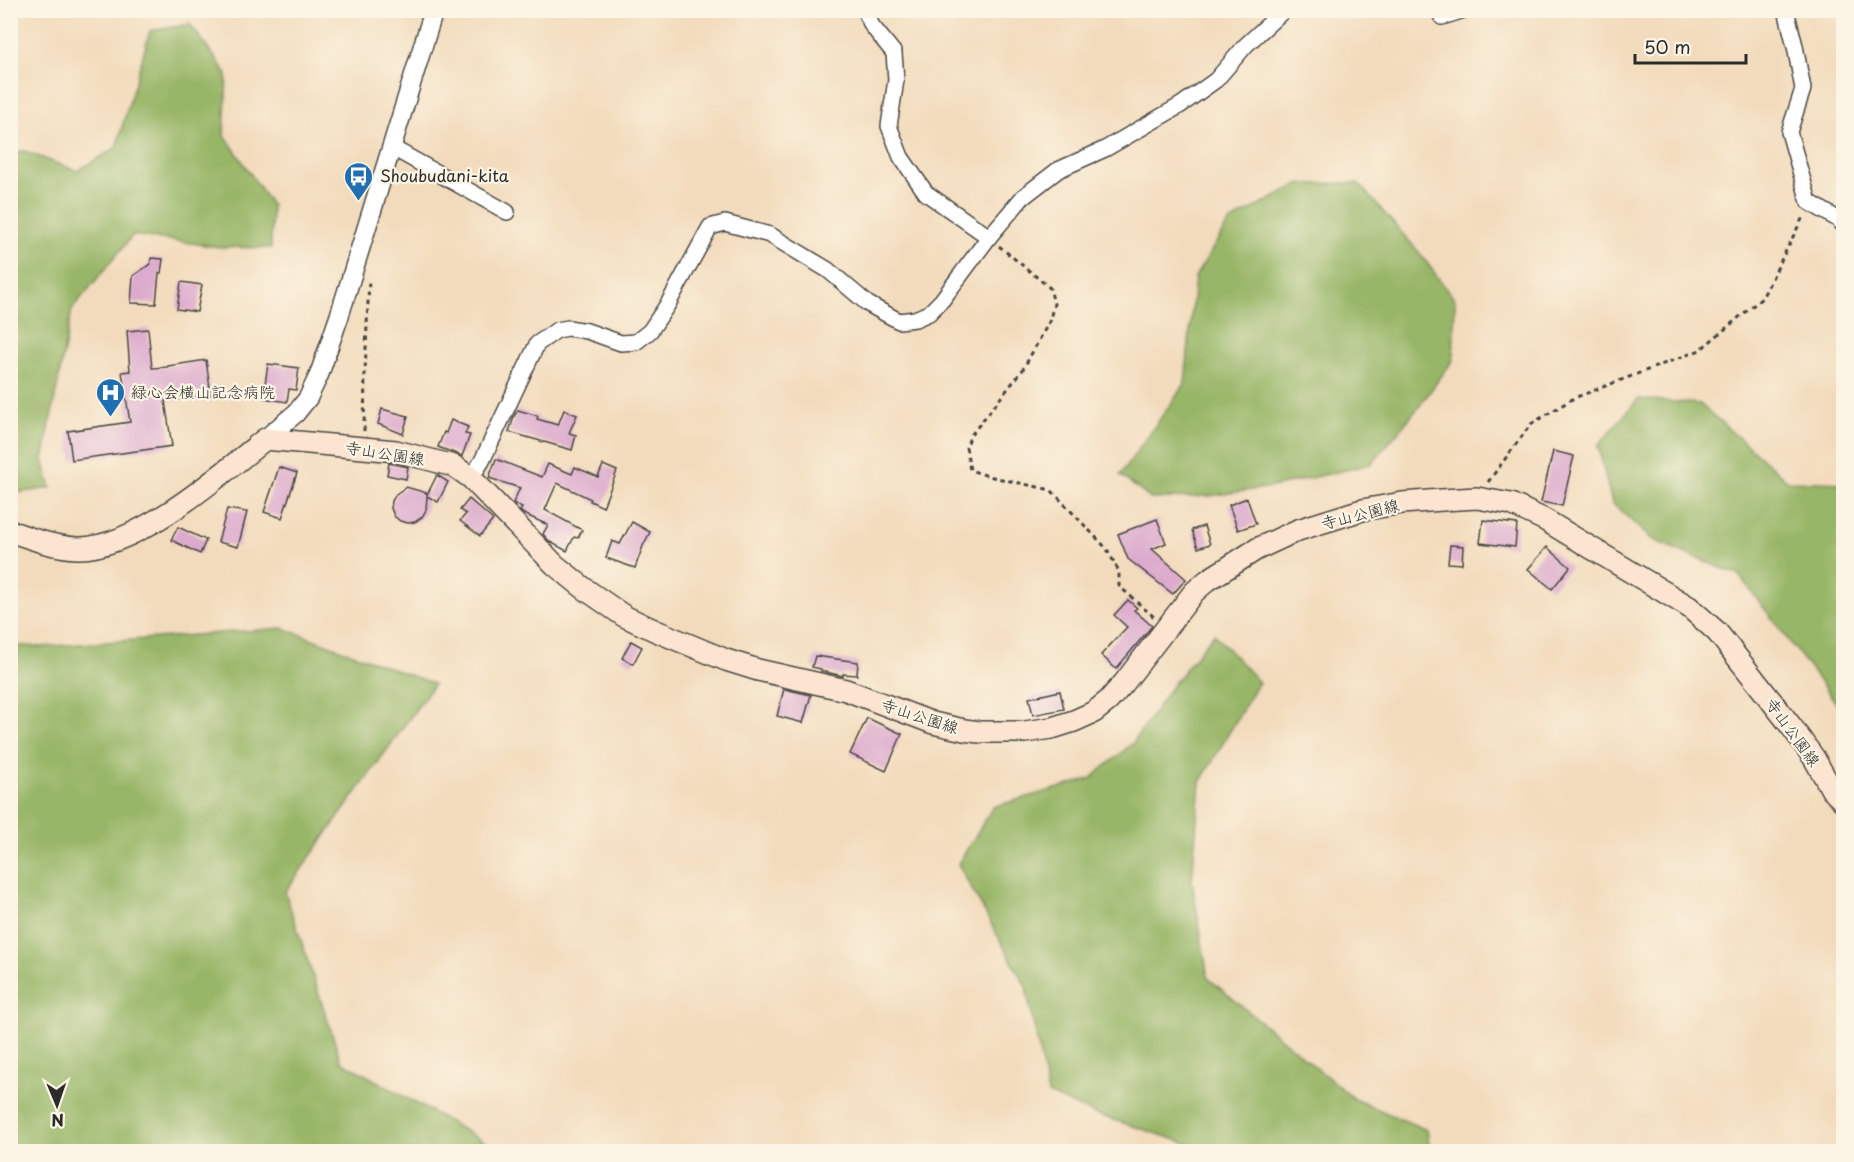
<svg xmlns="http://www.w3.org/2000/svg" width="1854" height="1162" font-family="'Playpen Sans','Klee One',sans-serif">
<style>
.forest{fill:#98b668;stroke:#62704a;stroke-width:1.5}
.building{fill:#dcaacd}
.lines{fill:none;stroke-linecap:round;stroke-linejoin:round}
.minor-casing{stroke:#494541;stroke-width:18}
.tertiary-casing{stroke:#494541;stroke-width:21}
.secondary-casing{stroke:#494541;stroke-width:24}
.path{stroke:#494541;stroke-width:3;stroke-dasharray:4.5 4.5;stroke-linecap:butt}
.minor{stroke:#fff;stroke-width:15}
.tertiary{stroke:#fff;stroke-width:18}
.secondary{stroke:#fce5d0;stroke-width:21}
.labels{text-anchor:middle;stroke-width:4.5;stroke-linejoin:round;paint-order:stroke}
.poi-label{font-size:16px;fill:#2b2b2b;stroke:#fcf5e5;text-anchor:start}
.street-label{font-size:16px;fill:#2b2b2b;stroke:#fcf5e5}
</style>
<rect width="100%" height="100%" fill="#fcf5e5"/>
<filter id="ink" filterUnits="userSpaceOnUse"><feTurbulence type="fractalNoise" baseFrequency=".0167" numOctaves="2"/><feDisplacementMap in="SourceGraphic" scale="12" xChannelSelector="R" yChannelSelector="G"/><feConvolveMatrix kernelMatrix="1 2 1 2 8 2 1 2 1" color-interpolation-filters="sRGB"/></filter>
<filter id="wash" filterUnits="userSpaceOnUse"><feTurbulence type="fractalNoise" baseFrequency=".008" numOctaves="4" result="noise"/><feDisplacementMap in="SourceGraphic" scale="24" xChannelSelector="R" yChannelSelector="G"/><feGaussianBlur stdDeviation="1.35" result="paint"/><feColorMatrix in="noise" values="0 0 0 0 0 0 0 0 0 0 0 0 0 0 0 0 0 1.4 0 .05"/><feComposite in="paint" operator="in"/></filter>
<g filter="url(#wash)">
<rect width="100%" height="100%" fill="#f2dbbc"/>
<g class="forest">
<path d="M190,24L227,74L224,134L272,206L271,248L220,247L133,235L72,309L43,460L51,488L11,494V152L24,151L77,171L116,148L150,31Z"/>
<path d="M1358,183L1418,251L1455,300L1453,360L1418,408L1371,464L1272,487L1209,496L1151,499L1120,475L1185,384L1195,277L1229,222L1299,184Z"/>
<path d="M1638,399L1700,404L1788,481L1843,483V712L1739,575L1653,540L1612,503L1598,446Z"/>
<path d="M283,628L434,684L285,892L341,1061L501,1151H11V645L43,647Z"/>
<path d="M1214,634L1259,682L1200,782L1192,881L1208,978L1354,1099L1427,1130L1430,1151H1211L1095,1114L1048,1094L1026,987L958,864L993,807L1090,779L1133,743L1174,683Z"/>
</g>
<g id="blocks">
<g class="building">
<path d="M151,258L163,259L161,273H159L156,304L131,303L133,276L150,264Z"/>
<path d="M181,282L202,285L197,312L177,309Z"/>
<path d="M148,329L152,368L167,367L168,366L206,360L211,395L165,401L172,446L72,460L68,431L130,422L122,372L130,371L127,331Z"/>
<path d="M268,364L299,368L296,390L289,389L287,402L263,398Z"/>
<path d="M382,409L408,416L403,434L378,424Z"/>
<path d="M518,410L538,416L537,419L558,425L564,410L577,415L569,433L576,435L572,450L509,432L514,416Z"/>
<path d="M451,420L468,427L465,434L470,435L462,456L438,447L444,432L446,433Z"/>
<path d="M1553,451L1574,456L1562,506L1541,502Z"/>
<path d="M496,459L542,477L548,464L572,474L575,467L598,477L603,465L617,471L603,507L590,501L591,499L557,483L545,510L582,530L578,538L574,537L567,551L550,542L543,534L548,525L524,514L520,511L522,508L513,503L520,488L489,478Z"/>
<path d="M389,463L408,467L406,479L387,475Z"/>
<path d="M279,467L297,473L282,518L264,512Z"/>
<path d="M437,475L448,482L438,502L427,496L426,510L422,517L415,522L408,523L400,521L394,516L391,508L392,501L396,494L406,487L427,493V495Z"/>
<path d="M1247,498L1256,524L1238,530L1229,505Z"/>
<path d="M469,499L493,520L480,536L460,521L466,514L460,510Z"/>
<path d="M227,509L247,512L238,547L218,542Z"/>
<path d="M1157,519L1166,543L1152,549L1186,579L1173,594L1128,559L1118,534Z"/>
<path d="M1483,520L1517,524L1515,547L1480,543Z"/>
<path d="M632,522L650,532L643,546L635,568L606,558L612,541L620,544Z"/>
<path d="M1204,526L1210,544L1198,548L1192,530Z"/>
<path d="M178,527L206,540L200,554L171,540Z"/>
<path d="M1450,545L1463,546L1462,564L1448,563Z"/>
<path d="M1547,547L1570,567L1552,589L1528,569Z"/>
<path d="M1128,600L1137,608L1134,610L1152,626L1116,669L1101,655L1127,627L1114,615Z"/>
<path d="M631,641L642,647L633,664L622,658Z"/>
<path d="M815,656L858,662L857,675L843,674V676L821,671V669L812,667Z"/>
<path d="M784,689L811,695L803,723L777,716Z"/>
<path d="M1060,691L1064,709L1033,715L1029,698Z"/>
<path d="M867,718L902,734L886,771L850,754Z"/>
</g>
</g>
</g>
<g filter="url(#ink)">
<use href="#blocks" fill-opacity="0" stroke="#494541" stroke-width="1.5"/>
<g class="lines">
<defs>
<g id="minor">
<path d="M865,10L872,26L894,53L896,80L889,126L901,157L926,193L989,237"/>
<path d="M1438,10L1442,17L1464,10"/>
<path d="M1786,10L1795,46L1803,89L1789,132L1809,202L1839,220L1844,226"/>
<path d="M391,147L507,212"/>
<path d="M471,478L482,461L537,344L557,330L568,328L587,331L621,343L636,342L650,331L668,304L710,227L725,223L770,235L828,270L868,304L899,321L915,319L929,313L942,300L989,237L1023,197L1058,170L1105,149L1181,105L1216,80L1246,45L1284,10"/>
</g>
<path id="tertiary" d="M265,439L296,413L308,398L319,375L339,317L434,10"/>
<path id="secondary" d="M10,531C32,539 54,547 77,548C135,550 222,474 265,439L396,451L454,466L471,478L555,565L585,589L624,616L656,631L726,660L758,670L846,690L933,723L964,730L979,732H1025L1052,728L1074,721L1094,712L1108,701L1124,683L1194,592L1208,580L1257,549L1298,530L1362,510L1402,503L1442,500L1477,498L1511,504L1545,520L1689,607L1717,632L1729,647L1791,726L1814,758L1832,790L1844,802"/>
</defs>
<use href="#minor" class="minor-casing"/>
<use href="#tertiary" class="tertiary-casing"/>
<use href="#secondary" class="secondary-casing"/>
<g class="path">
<path d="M999,246L1050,288L1054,304L1049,322L1022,371L971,435L966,447L970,470L988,476L1051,490L1107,549L1119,572V586L1154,617"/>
<path d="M364,431L365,372L369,279"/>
<path d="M1488,482L1531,424L1574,398L1700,350L1762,298L1804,215"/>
</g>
<use href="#minor" class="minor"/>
<use href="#tertiary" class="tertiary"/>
<use href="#secondary" class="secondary"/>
</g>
</g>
<defs>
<symbol id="bus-pin" viewBox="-11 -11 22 30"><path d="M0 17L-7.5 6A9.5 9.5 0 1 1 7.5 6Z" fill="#1f6fb2" stroke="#fcf5e5"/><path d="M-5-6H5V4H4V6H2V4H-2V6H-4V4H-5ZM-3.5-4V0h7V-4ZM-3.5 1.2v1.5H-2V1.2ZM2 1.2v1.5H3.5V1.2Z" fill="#fff"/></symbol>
<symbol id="hospital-pin" viewBox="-11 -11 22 30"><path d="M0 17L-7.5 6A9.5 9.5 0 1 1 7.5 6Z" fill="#1f6fb2" stroke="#fcf5e5"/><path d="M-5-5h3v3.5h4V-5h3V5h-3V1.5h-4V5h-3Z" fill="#fff"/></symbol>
</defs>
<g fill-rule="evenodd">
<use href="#bus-pin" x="342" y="160" width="33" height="45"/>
<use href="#hospital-pin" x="94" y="376" width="33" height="45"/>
</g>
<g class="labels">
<g class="poi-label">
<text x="380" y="182">Shoubudani-kita</text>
<text x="131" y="398">緑心会横山記念病院</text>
</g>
<g class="street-label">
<text transform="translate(385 453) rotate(9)" y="6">寺山公園線</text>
<text transform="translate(1360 514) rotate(-14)" y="6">寺山公園線</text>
<text transform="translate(920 716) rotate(18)" y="6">寺山公園線</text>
<text transform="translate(1793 732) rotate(54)" y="6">寺山公園線</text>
</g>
</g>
<rect width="1854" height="1162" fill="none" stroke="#fcf5e5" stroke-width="36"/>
<g transform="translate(57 1105) rotate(178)" stroke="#fcf5e5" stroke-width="4.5" paint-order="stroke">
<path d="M0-4.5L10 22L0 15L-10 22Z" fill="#2b2b2b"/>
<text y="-9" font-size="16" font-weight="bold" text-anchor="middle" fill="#2b2b2b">N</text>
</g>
<path d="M1635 54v9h111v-9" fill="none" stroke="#2b2b2b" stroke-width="3"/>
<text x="1644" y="54" font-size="18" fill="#2b2b2b" stroke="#fcf5e5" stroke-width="4.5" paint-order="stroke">50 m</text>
</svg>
